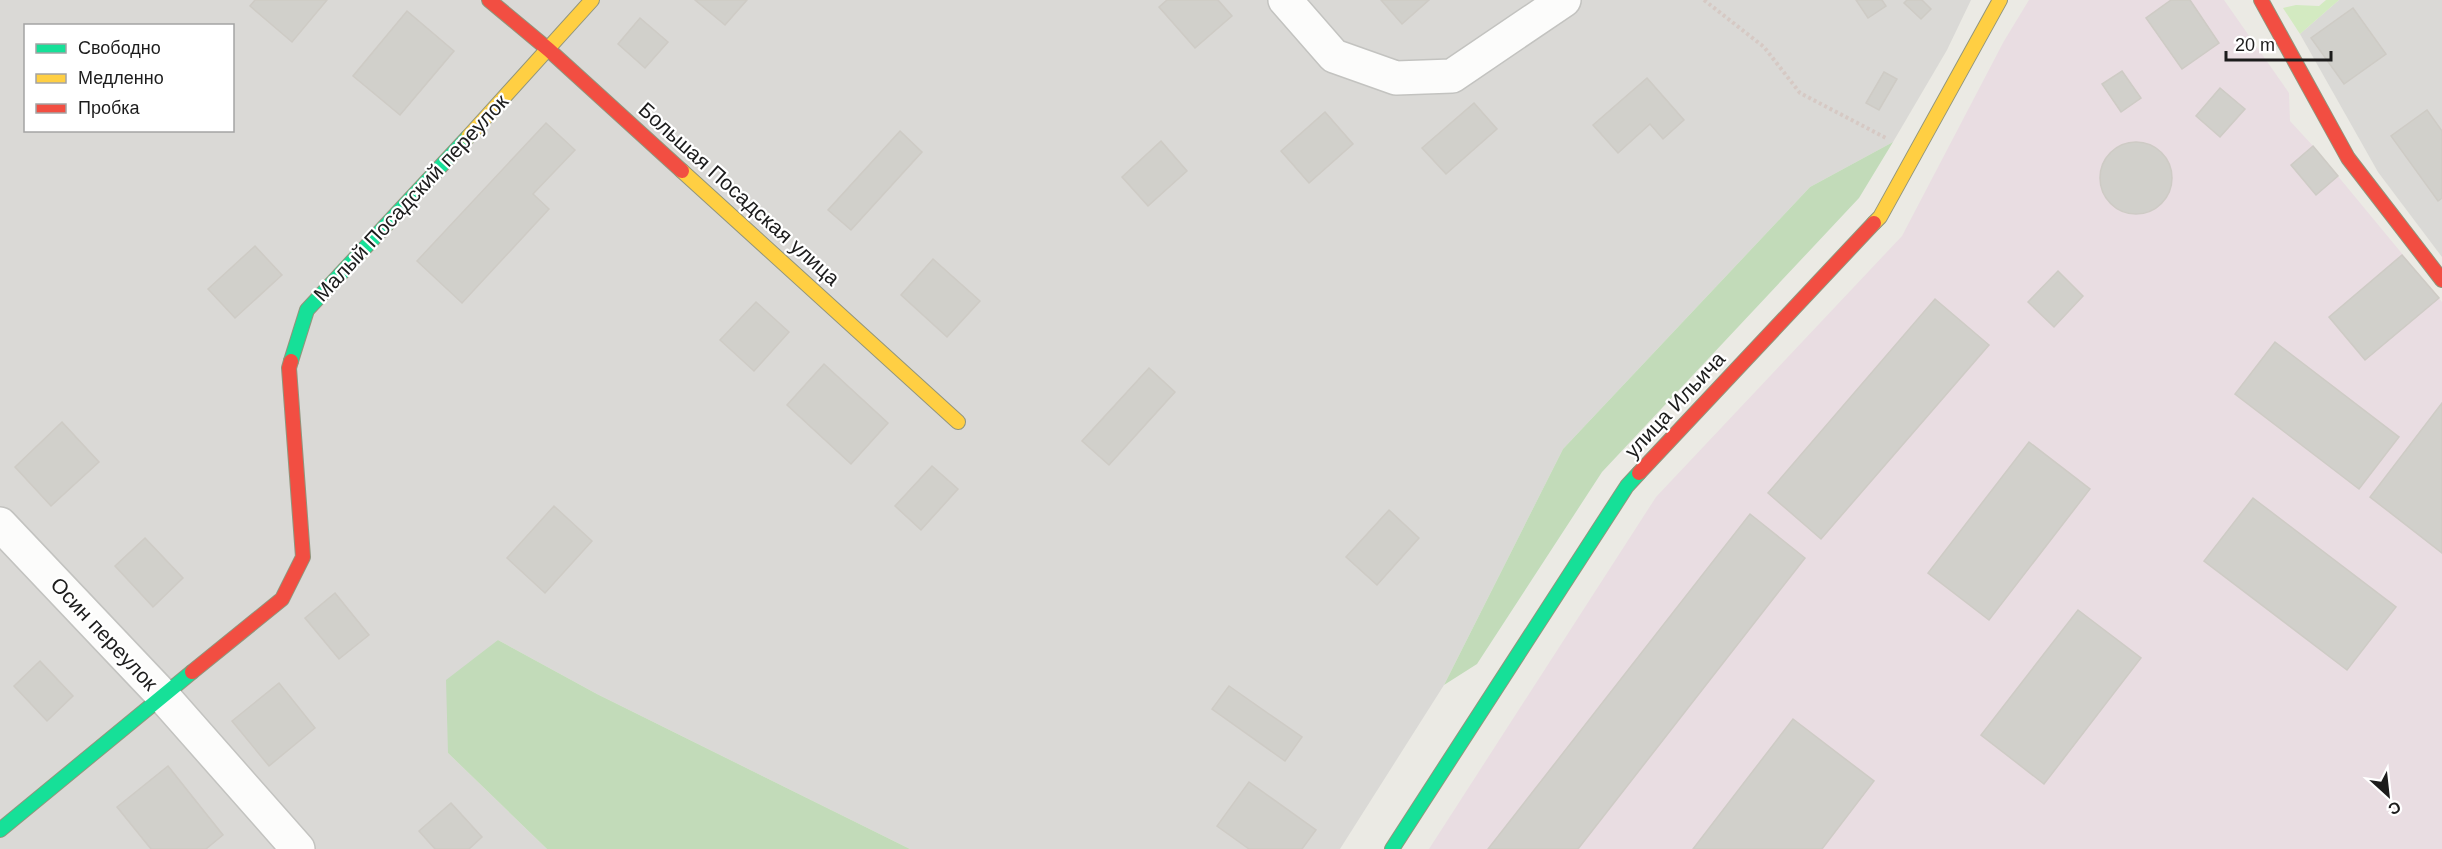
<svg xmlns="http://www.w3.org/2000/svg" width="2442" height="849" font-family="Helvetica,sans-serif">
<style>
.residential{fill:#dad9d6;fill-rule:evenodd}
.industrial{fill:#e9dde2}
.grass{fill:#d3eac1}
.forest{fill:#c2dbb9}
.building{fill:#d1d0cb;stroke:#cecbc5;stroke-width:1.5}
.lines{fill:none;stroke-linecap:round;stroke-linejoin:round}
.street-casing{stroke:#c3c3c0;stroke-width:36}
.fast-casing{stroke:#91957c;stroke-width:16}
.slow-casing{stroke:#91957c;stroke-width:16}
.jam-casing{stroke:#91957c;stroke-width:16}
.path{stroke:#d6c9c4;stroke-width:4;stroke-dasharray:3 3;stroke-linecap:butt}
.street{stroke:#fcfcfb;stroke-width:33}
.fast{stroke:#16e098;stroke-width:14}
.slow{stroke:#ffcf43;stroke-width:14}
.jam{stroke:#f24e42;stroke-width:14}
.labels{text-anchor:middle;stroke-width:4.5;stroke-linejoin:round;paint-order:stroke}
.street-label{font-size:21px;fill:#1c1c1c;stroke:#fff}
</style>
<rect width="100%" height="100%" fill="#ebeae4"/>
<g class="residential">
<path d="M0,0H1971L1947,50L1893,142L1810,187L1563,449L1444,685L1340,849H910L597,694L498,640L448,753L547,849H0ZM26,26H232V130H26Z"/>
<path d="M2339,0H2442V257L2378,172L2300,34Z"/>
</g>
<path class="industrial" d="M2029,0H2224L2289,93L2290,121L2313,146L2442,302V849H1429L1656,497L1902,236L2004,41Z"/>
<path class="grass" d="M2326,0H2339L2300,34L2283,8L2296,5L2319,6Z"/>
<g class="forest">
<path d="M1893,142L1859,198L1602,472L1477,664L1444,685L1563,449L1810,187Z"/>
<path d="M498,640L597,694L910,849H547L448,753L446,680Z"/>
</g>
<g class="building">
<path d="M255,0H327L292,42L250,6Z"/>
<path d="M695,0H747L725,25Z"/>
<path d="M1167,0H1218L1232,16L1195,48L1159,7Z"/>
<path d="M1381,0H1429L1402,24Z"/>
<path d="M1856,0H1882L1886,6L1868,18Z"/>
<path d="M1907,0H1922L1931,9L1921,19L1904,3Z"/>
<path d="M2171,0H2190L2219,43L2182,69L2146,18Z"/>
<path d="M2353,8L2386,54L2344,84L2311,38Z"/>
<path d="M407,11L454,51L400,115L353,76Z"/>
<path d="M640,18L668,42L645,68L618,44Z"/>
<path d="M2122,71L2141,98L2121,112L2102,84Z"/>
<path d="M1884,72L1897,79L1879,110L1866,103Z"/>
<path d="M1647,78L1684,120L1663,139L1650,124L1618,153L1593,125Z"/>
<path d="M2220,88L2245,109L2220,137L2196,116Z"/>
<path d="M1474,103L1497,129L1446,174L1422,148Z"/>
<path d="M2427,110L2442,131V198L2438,201L2391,136Z"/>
<path d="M1325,112L1353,144L1309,183L1281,151Z"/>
<path d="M546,123L575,150L533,194L549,209L462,303L417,261Z"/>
<path d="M900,131L922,152L851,230L828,210Z"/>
<path d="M1161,141L1187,171L1148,206L1122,177Z"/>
<circle cx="2136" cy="178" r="36"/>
<path d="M2313,146L2338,176L2316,195L2291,165Z"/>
<path d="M255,246L282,275L235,318L208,289Z"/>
<path d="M2402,255L2439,298L2365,360L2329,317Z"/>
<path d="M933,259L980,301L947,337L901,295Z"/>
<path d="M2058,271L2083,296L2054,327L2028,302Z"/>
<path d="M1935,299L1989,345L1821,539L1768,493Z"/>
<path d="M756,302L789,332L754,371L720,340Z"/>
<path d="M2275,342L2399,437L2359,489L2235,394Z"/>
<path d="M824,364L888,423L851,464L787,405Z"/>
<path d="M1149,368L1175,392L1109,465L1082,441Z"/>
<path d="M2442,403V553L2370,497Z"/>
<path d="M62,422L99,462L51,506L15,467Z"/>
<path d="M2029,442L2090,489L1989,620L1928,573Z"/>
<path d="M932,466L958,489L921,530L895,506Z"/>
<path d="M2253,498L2396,607L2347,670L2204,561Z"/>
<path d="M554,506L592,541L545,593L507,558Z"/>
<path d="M1389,510L1419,538L1377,585L1346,557Z"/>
<path d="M1750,514L1805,558L1578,849H1488Z"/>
<path d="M145,538L183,578L153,607L115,566Z"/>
<path d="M335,593L369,635L339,659L305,618Z"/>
<path d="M2078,610L2141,658L2044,784L1981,735Z"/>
<path d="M40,661L73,696L47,721L14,686Z"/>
<path d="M279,683L315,728L269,766L232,721Z"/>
<path d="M1229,686L1302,737L1285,761L1212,709Z"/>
<path d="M1793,719L1874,781L1822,849H1693Z"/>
<path d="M168,766L223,835L206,849H151L117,807Z"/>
<path d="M1249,782L1316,830L1302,849H1249L1217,826Z"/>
<path d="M451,803L482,837L469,849H435L419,831Z"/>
</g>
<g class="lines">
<defs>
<g id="street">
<path d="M1285,0L1334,56L1396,78L1452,76L1564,0"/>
<path d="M0,524L163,696L298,849"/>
</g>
<g id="fast">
<path d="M291,361L307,310L468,137"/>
<path d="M0,830L192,672"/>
<path d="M1392,849L1627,486L1639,473"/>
</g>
<g id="slow">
<path d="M468,137L592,0"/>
<path d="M682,171L958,422"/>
<path d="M1874,223L1880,217L2000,0"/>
</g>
<g id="jam">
<path d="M489,0L549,50L682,171"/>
<path d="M2261,0L2348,158L2442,280"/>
<path d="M1639,473L1874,223"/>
<path d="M192,672L282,599L303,557L289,368L291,361"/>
</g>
</defs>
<use href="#street" class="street-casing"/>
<use href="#fast" class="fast-casing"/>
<use href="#slow" class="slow-casing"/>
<use href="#jam" class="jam-casing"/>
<path class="path" d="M1704,0L1764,47L1800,93L1886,138"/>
<use href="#street" class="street"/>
<use href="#fast" class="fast"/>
<use href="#slow" class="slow"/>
<use href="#jam" class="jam"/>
</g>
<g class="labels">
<g class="street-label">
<text transform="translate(739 194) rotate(42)" y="7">Большая Посадская улица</text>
<text transform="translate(411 198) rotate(-47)" y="7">Малый Посадский переулок</text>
<text transform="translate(1675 405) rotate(-47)" y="7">улица Ильича</text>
<text transform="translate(104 634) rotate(47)" y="7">Осин переулок</text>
</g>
</g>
<rect x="24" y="24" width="210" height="108" fill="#ffffff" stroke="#a4a4a4" stroke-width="1.5"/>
<rect x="36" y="44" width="30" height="9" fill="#16e098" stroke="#a4a4a4" stroke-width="1.5"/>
<text x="78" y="54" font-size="18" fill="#1c1c1c">Свободно</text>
<rect x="36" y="74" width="30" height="9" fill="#ffcf43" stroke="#a4a4a4" stroke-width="1.5"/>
<text x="78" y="84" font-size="18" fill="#1c1c1c">Медленно</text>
<rect x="36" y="104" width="30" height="9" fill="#f24e42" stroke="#a4a4a4" stroke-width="1.5"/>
<text x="78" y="114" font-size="18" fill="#1c1c1c">Пробка</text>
<g transform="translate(2388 795) rotate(153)" stroke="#ffffff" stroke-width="4.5" paint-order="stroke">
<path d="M0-4.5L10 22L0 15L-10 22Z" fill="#1c1c1c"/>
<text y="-9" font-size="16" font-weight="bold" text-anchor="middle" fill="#1c1c1c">С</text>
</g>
<path d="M2226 51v9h105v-9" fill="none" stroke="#1c1c1c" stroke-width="3"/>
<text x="2235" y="51" font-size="18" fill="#1c1c1c" stroke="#ffffff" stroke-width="4.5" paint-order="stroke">20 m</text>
</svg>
